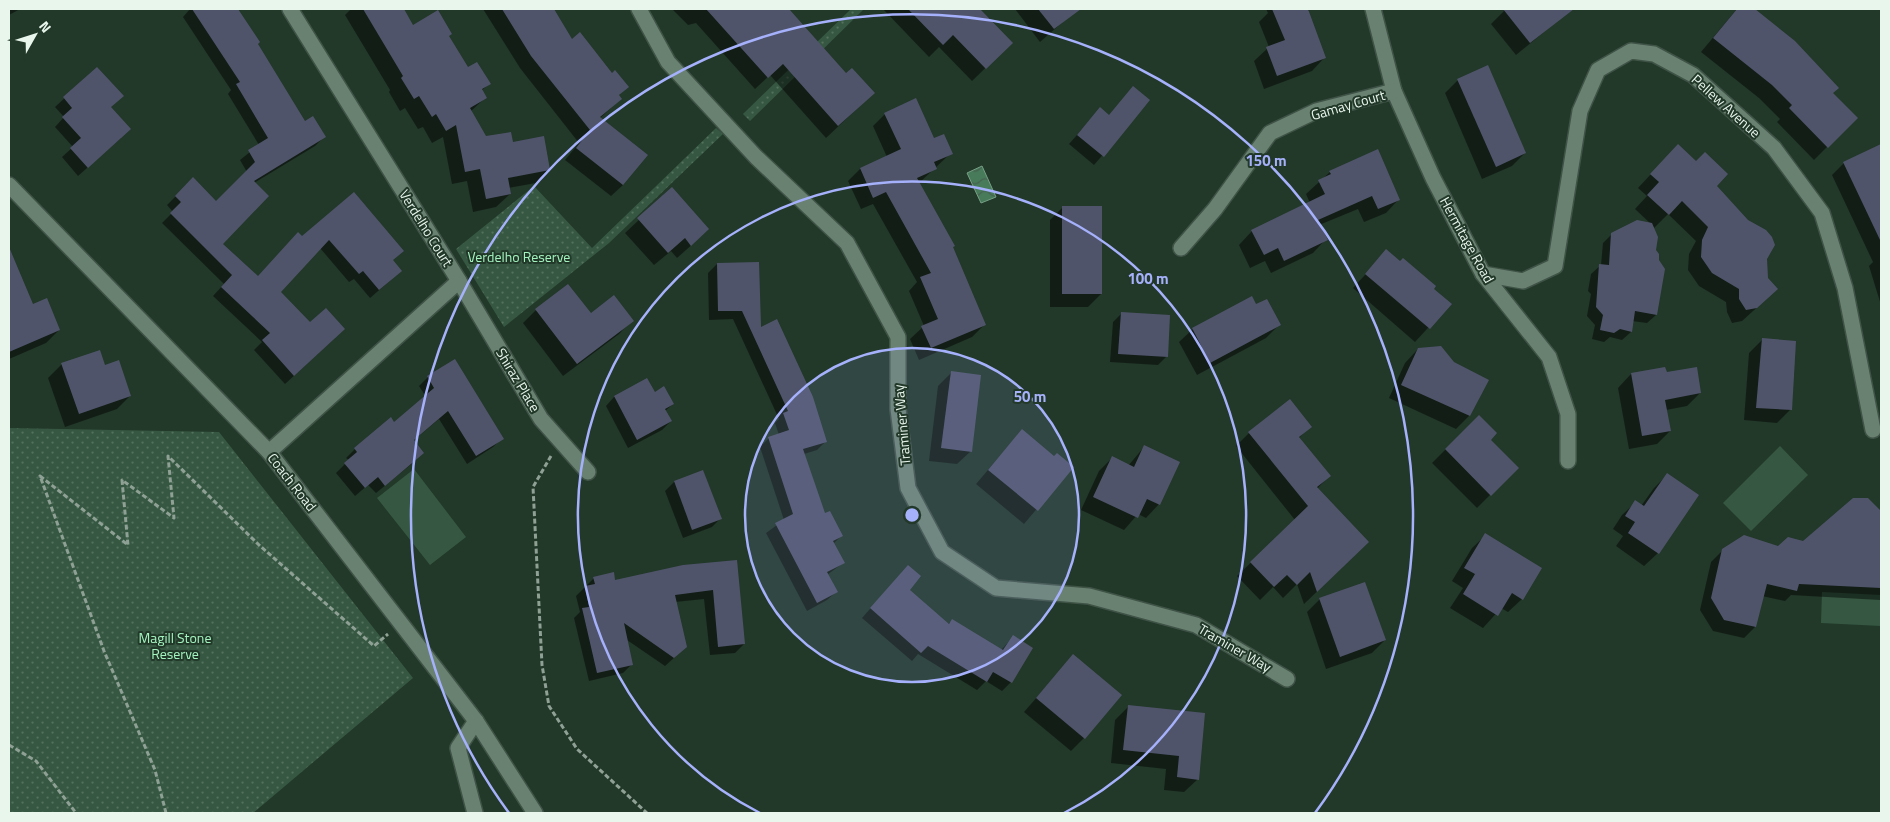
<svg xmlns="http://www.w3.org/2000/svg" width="1890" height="822" font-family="'Titillium Web',sans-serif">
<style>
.green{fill:url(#green-dots)}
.pitch{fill:#365842}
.water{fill:url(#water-waves);stroke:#77a086}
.shadow{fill:#0007}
.building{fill:#50546b}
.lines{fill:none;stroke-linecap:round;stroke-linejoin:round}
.street-casing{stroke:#3f5346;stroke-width:18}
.secondary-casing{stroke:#3f5346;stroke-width:18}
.path{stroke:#8fa094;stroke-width:3;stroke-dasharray:5 2.5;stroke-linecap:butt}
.street{stroke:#698171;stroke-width:15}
.secondary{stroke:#698171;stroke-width:15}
.ring{fill:none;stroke:#a6b1fc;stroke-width:2.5}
.labels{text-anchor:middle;stroke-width:4;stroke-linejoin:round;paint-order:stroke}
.street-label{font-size:14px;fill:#e8f6ec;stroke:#223829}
.park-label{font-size:14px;fill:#a4f4c0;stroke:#223829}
.centre{fill:#a6b1fc;stroke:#223829;stroke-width:2.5}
.ring-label{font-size:15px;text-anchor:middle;font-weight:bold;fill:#a6b1fc;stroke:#223829;stroke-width:4;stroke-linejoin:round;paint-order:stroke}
</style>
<defs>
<pattern id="green-dots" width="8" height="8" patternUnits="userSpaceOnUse" patternTransform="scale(1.25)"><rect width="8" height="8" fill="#365842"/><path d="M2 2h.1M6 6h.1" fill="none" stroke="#53715d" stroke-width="1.8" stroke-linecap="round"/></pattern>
<pattern id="water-waves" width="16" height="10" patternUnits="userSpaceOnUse" patternTransform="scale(1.25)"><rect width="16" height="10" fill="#477b5a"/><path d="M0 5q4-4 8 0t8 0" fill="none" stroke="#466250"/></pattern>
</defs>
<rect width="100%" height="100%" fill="#223829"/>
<g class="green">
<path d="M851,9H864L750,121L743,114Z"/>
<path d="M716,128L723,134L609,243L504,327L456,249L534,186L592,248Z"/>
<path d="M9,428L219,432L413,678L253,813H9Z"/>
</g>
<g class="pitch">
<path d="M1780,446L1808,475L1751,531L1723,503Z"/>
<path d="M414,469L466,537L430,565L377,498Z"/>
<path d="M1822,592L1881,595V626L1821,623Z"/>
</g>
<path class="water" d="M982,166L996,197L981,203L967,173Z"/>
<g class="shadow">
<path d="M9,9H20L9,15Z"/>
<path d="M190,9H237L259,42L257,44L304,123L324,137L315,146L254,183L221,244L258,277L354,194L392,261V279L370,298L354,279L349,282L320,248L280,292L310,324L335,338L285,384L254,350L262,342L213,296L224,284L162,223L173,212L167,205L193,179L216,203L247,172L240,160L259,145L228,94L231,90L183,17Z"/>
<path d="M351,9H402L413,26L448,37L467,69L489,84L481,91L485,98L470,112L486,138L512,143L549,169L536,183L508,188L510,194L496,207L473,212L467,181L452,184L443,137L432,143L423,127L418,129L405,108L400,111L389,92L390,90L345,15Z"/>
<path d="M483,9H552L571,40L627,87L618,96L621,99L600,118L623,185L611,196L565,160L579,143L520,68Z"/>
<path d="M672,9H787L846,75L861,105L826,138L770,75L755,89L696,23L688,25Z"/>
<path d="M883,9H978L1011,43L972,81L939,47L929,57Z"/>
<path d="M1015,9H1070L1073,13L1040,42Z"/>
<path d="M1266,9H1310L1308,12L1325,57L1312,71L1264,89L1254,61L1269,47L1259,22L1268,13Z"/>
<path d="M1506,9H1572L1516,55L1491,24Z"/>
<path d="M1737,9H1753L1794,42L1832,94L1856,118L1814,160L1777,122L1780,119L1759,98L1701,52Z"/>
<path d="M97,68L121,138L78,176L62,157L73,147L55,127L64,117L55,107Z"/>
<path d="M1458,80L1525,153L1512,166L1482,179L1445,93Z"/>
<path d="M1149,101L1094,165L1069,144L1100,109L1109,116Z"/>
<path d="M885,114L933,140L951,153L919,183L952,248L985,324L972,337L919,360L910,339L924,326L909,291L917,282L873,204L861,209L848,181L860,169L887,157L873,126Z"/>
<path d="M1877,148L1881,157V305L1869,266L1873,262L1832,175L1844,163Z"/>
<path d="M1665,159L1716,185L1765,258L1763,302L1742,321L1732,323L1727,312L1726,302L1699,286L1688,270L1689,254L1696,241L1668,214L1653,229L1656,315L1647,323L1632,321L1631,332L1622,340L1610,337L1604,342L1592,339L1595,325L1587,316L1591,294L1588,291L1591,274L1601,265L1603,243L1612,234L1651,224L1635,209L1647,196L1638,188Z"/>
<path d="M1330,172L1399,199L1386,213L1364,222L1358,209L1319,225L1326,239L1313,253L1271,273L1265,261L1250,268L1239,245L1252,231L1310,203L1306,194Z"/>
<path d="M672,189L695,242L677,258L671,251L654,265L625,233Z"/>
<path d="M1063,207L1101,294L1088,307H1050V220Z"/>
<path d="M1387,251L1450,304L1415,342L1353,288Z"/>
<path d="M717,264L760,329L826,441L817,450L804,454L824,515L842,535L833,544L843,563L827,575L836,592L827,600L807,611L766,533L784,520L760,447L769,438L779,435L775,423L779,419L733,319L709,320L708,273Z"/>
<path d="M19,273L33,306L59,330L46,343L9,359V277Z"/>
<path d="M1256,306L1279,325L1266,338L1197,375L1179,342L1193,329Z"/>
<path d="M536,310L632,320L619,334L563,376L523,323Z"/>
<path d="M1122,313L1167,356L1158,365L1110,362L1113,322Z"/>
<path d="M1762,340L1791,409L1777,423L1744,420L1749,353Z"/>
<path d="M1418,349L1453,362L1487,380L1469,416L1456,429L1389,398L1405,363Z"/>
<path d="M62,364L104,366L130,396L117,409L65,427L48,378Z"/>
<path d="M1665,368L1666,374L1700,393L1687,406L1666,410L1670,431L1657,444L1629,449L1618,388L1631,374Z"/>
<path d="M951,373L971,451L957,464L929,461L938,386Z"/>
<path d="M428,377L502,438L493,447L467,464L439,419L413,441L414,462L376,493L368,485L355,496L336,473L349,460L346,458L355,449L394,423L426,397L419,386Z"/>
<path d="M647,380L654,394L673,404L665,411L671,421L662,430L628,448L606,406L614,397Z"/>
<path d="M1479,416L1489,440L1517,468L1477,508L1432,463Z"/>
<path d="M1310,426L1299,438L1329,476L1317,489L1354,556L1304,604L1297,584L1283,598L1273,587L1260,600L1237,576L1295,520L1236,446L1249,433Z"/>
<path d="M1022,430L1054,457L1072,467L1024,524L976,484Z"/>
<path d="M1144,447L1159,504L1146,518L1138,514L1124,530L1081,510L1099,471L1112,458L1128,466Z"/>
<path d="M703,471L720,519L712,527L683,538L665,491L674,482Z"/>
<path d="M1667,475L1658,553L1644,566L1616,546L1623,536L1613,529L1622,515L1636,502L1641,506L1654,488Z"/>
<path d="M1868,499L1881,513L1880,600L1791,595L1785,601L1762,596L1755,627L1744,638L1713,631L1700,610L1711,562L1723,550L1779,547L1803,542Z"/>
<path d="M1486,535L1522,599L1508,612L1501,608L1483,628L1450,608L1463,588L1452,581L1472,548Z"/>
<path d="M736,561L744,644L735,653L710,655L704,599L675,602L676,656L665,666L627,640L632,664L623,673L589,681L574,618L580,612L576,596L594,578L615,581Z"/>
<path d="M899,576L908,590L948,624L952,621L1001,650L1013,637L1011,682L1002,691L986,681L977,690L918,654L912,661L862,618Z"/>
<path d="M1320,599L1385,640L1372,653L1326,669L1307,612Z"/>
<path d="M1073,656L1084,738L1071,751L1024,712Z"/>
<path d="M1129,706L1204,714L1198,779L1184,792L1164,790L1166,769L1111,763L1115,720Z"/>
</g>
<g class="building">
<path d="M192,9H238L260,42L258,44L305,121L313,116L326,137L254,181L269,196L223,244L258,276L298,232L302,236L354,192L404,251L393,260L402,271L379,290L363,271L359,274L329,240L281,292L310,322L326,308L345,329L294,376L262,340L270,333L221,287L232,275L170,213L181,202L175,196L193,177L216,201L255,162L248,150L268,138L236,84L240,82Z"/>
<path d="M363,9H404L413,25L438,10L452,34L449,36L468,67L477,62L491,84L482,89L487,98L470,108L486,136L511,132L513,142L544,136L550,170L508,178L511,194L486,199L480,169L465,172L456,125L446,131L436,114L432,117L419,96L414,99L401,78L403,76Z"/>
<path d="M502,9H554L572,39L580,32L612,73L615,70L629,87L619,95L622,99L600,117L648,155L623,185L576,148L590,130L531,56Z"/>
<path d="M706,9H789L846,73L852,68L875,93L838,126L783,64L768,78Z"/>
<path d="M908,9H980L1013,43L986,69L953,35L943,45Z"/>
<path d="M1038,9H1081L1054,29Z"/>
<path d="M1272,9H1308L1326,58L1277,76L1266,47L1285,40Z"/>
<path d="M1503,9H1574L1530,43Z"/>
<path d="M1737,9H1755L1795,41L1839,88L1833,93L1858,118L1828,148L1789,108L1792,105L1772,85L1713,38Z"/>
<path d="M1488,65L1526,153L1496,167L1457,79Z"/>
<path d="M97,67L124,96L111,107L131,129L88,168L70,148L81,138L62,117L72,108L63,97Z"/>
<path d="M1133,86L1150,100L1104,157L1077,135L1100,107L1109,115Z"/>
<path d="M916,98L934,138L944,134L953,154L934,162L937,169L917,178L955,246L953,247L986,325L931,348L921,326L938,319L920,277L931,273L886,192L873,198L860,168L901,149L884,113Z"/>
<path d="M1678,144L1696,161L1705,152L1728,174L1717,186L1748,220L1766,230L1772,237L1775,245L1767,259L1768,278L1778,289L1757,308L1746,310L1739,299V289L1712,273L1701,257L1702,240L1708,227L1682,201L1669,215L1647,195L1659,182L1650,174Z"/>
<path d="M1881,144V242L1843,162Z"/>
<path d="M1378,149L1400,200L1378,209L1372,196L1318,220L1328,240L1284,261L1278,248L1264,255L1251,230L1325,194L1318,180L1331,174L1329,171Z"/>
<path d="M672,187L709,229L691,246L685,238L668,253L637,218Z"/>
<rect x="1062" y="206" width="40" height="88"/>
<path d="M1637,220L1652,223L1658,237L1656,250L1659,254V260L1665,269L1657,315L1635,311L1632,332L1620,329L1614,333L1600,330L1603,315L1596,307L1599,264L1609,265L1611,233Z"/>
<path d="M9,247L33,304L47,298L60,330L9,352Z"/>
<path d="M1386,249L1400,261L1403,258L1436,286L1434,289L1452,304L1430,329L1365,274Z"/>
<path d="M759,262L761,327L777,319L813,397L827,442L803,449L825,513L830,511L843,536L833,541L845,563L827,572L838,592L817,603L775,523L793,514L768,437L789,430L783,413L788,411L742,311H718L717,263Z"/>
<path d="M568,284L591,313L614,295L634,321L577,364L535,309Z"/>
<path d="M1252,296L1256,304L1267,299L1281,325L1210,363L1192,328Z"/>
<path d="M1121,312L1170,315L1168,357L1118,354Z"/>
<path d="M1762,338L1796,341L1792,410L1756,408Z"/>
<path d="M1441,346L1454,362L1489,380L1470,416L1401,385L1418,348Z"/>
<path d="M100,350L105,365L119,360L131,396L79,414L61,363Z"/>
<path d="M455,359L504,439L476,456L448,411L414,440L424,453L385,486L378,477L365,488L344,463L357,452L354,448L391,417L394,422L434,388L427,376Z"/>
<path d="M1665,367L1667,372L1697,367L1701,393L1665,400L1671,431L1642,436L1631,373Z"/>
<path d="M951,371L981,375L972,452L941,448Z"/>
<path d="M647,378L655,392L664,386L674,404L665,409L672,421L637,440L614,396Z"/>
<path d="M1290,399L1312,427L1299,437L1331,476L1317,487L1369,542L1317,592L1310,572L1297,585L1287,575L1274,587L1250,562L1308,506L1248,432Z"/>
<path d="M1479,415L1497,433L1491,440L1519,468L1491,496L1445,449Z"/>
<path d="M1022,429L1054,456L1057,453L1074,467L1038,511L988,470Z"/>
<path d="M1144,445L1180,462L1160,505L1147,499L1138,518L1093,497L1112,456L1134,467Z"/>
<path d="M703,470L722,519L692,530L674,481Z"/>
<path d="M1667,473L1699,495L1659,554L1628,533L1635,522L1625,516L1635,500L1644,506Z"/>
<path d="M1853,498H1868L1881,511V588L1799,584L1797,591L1767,584L1756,627L1724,620L1711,598L1722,549L1744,535L1778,546L1788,537L1803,541Z"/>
<path d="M1485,533L1542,568L1523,600L1512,593L1498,616L1463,594L1475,574L1464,568Z"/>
<path d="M737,560L745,644L718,647L713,590L675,595L687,647L674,658L624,623L633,665L597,673L582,608L589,607L585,586L595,584L593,577L614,572L615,580L683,565Z"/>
<path d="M908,565L921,576L910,590L949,624L952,619L1003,650L1013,635L1033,648L1012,683L993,672L987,682L928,646L921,653L870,608Z"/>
<path d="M1365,582L1386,640L1340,657L1319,598Z"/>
<path d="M1073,654L1122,695L1085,739L1036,698Z"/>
<path d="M1128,705L1205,713L1199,780L1177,777L1179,756L1123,750Z"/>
</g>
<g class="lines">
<defs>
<g id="street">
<path d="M639,9L668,62L756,157L847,243L898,337V409L908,488L942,552L996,588L1089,596L1196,625L1287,679"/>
<path d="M1373,9L1394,91L1433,178L1483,274L1549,357L1568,414V461"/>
<path d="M1181,248L1215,209L1270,133L1316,111L1394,91"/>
<path d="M1483,274L1523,281L1555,266L1580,111L1598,70L1631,51L1654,54L1693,75L1774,148L1822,213L1845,288L1873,430"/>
<path d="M459,281L541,419L588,472"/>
<path d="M269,452L459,281L290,9"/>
<path d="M475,813L458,748L476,721"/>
</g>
<path id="secondary" d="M9,185L269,452L476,721L535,813"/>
</defs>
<use href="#street" class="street-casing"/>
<use href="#secondary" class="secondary-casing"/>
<g class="path">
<path d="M551,456L533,487L542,665L549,706L577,749L647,813"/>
<path d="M9,745L36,761L76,813"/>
<path d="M166,813L155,770L104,651L40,476L128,545L122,480L174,518L168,456L259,545L374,646L388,634"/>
</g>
<use href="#street" class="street"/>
<use href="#secondary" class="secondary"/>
</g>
<circle cx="912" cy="515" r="167" fill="#a6b1fc" fill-opacity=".12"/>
<g class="ring">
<circle cx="912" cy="515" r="167"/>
<path d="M760 813A334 334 0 1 1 1064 813"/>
<path d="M509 813A501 501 0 1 1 1315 813"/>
</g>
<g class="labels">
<g class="street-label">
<text transform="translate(1348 105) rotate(-16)" y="5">Gamay Court</text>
<text transform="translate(1726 106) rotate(42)" y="5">Pellew Avenue</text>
<text transform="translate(426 228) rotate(58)" y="5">Verdelho Court</text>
<text transform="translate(1467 240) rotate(61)" y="5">Hermitage Road</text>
<text transform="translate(518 380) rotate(59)" y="5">Shiraz Place</text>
<text transform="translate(902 425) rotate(-95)" y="5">Traminer Way</text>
<text transform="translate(292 482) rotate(52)" y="5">Coach Road</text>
<text transform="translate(1235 648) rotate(30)" y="5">Traminer Way</text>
</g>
<g class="park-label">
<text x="519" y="262">Verdelho Reserve</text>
<text x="175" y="643">Magill Stone<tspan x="175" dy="16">Reserve</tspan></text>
</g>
</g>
<circle cx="912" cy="515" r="8" class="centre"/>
<g class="ring-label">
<text x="1266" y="166">150 m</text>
<text x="1148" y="284">100 m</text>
<text x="1030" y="402">50 m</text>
</g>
<rect width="1890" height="822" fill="none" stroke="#e8f6ec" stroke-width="20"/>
<g transform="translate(35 35) rotate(51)" stroke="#223829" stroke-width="4" paint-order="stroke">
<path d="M0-4L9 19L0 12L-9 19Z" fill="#e8f6ec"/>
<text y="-8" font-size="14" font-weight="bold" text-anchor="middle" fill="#e8f6ec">N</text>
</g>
</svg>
